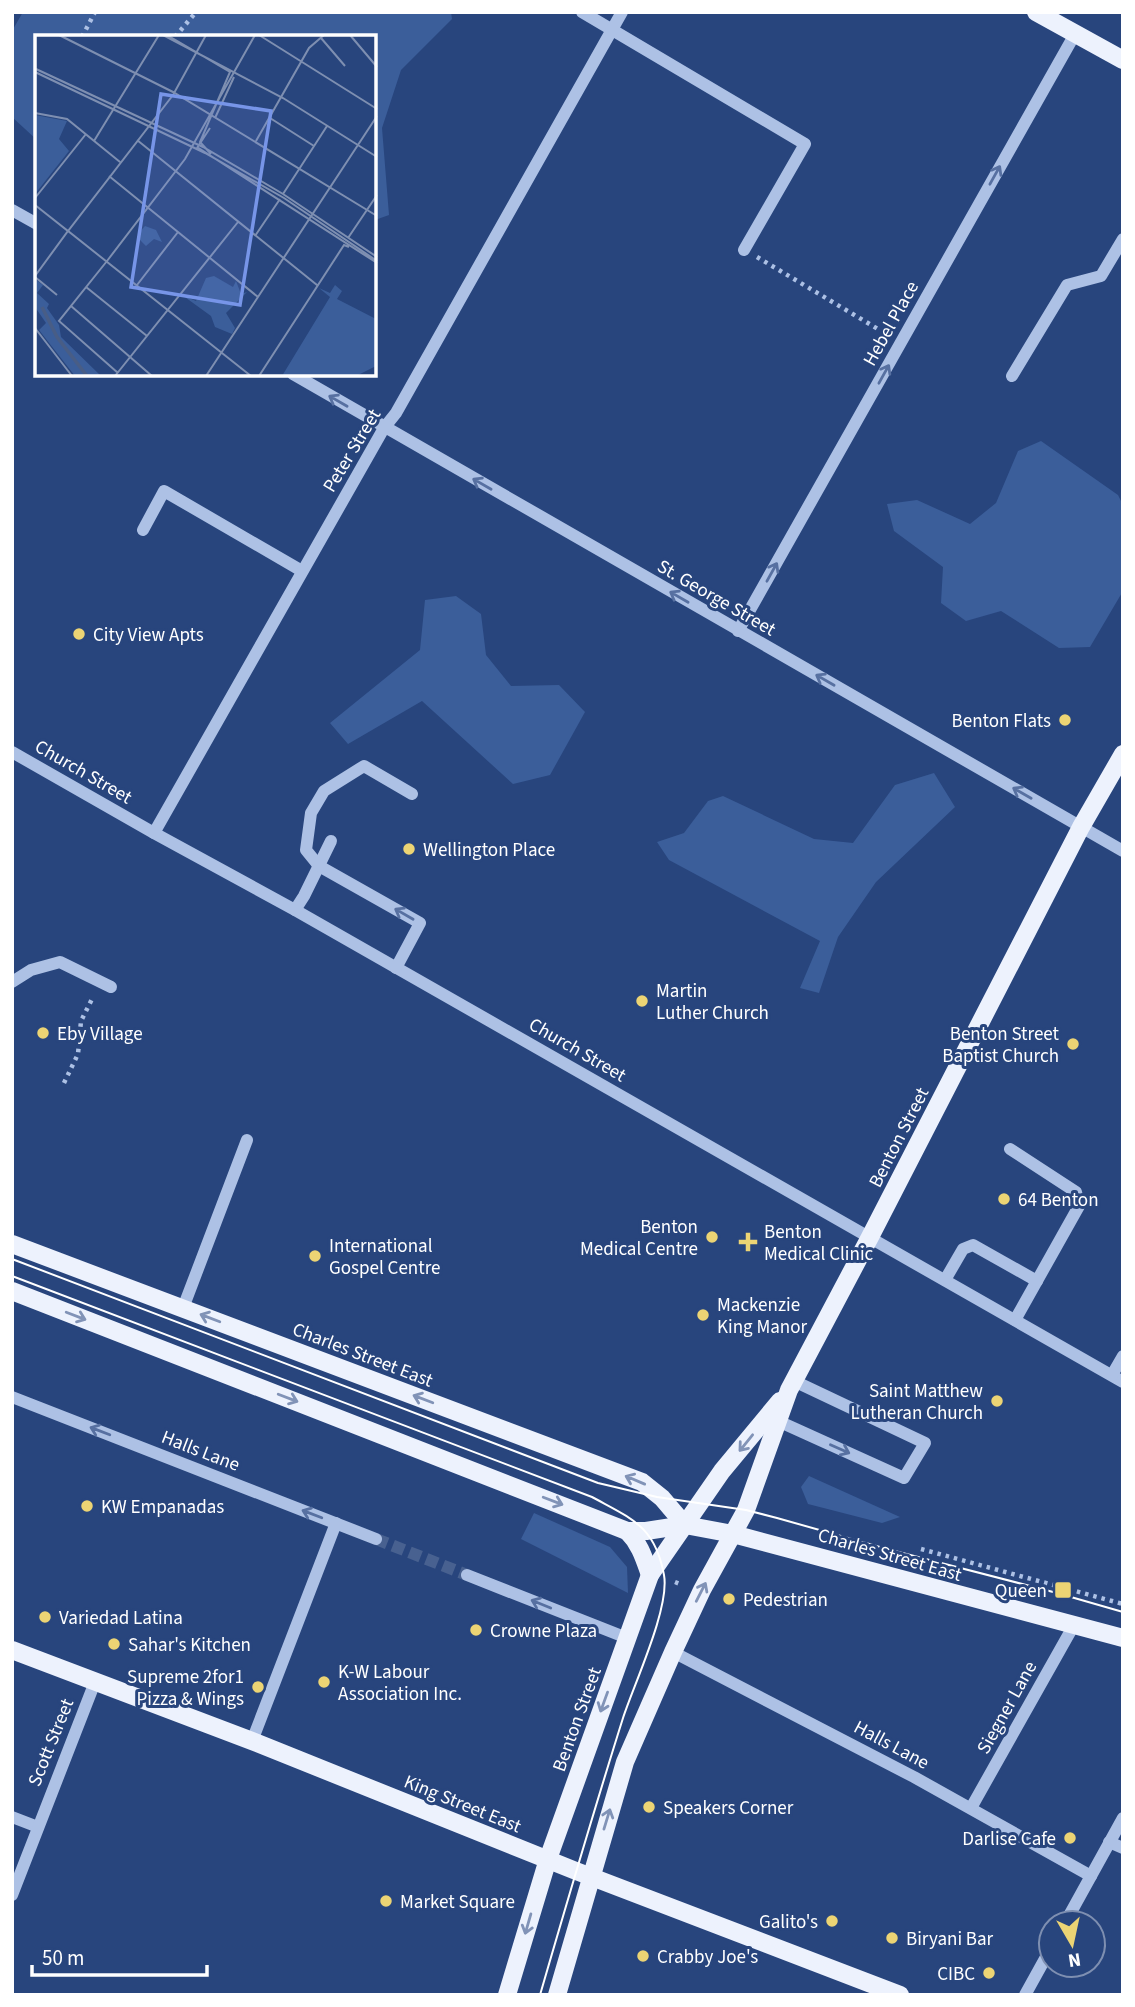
<svg xmlns="http://www.w3.org/2000/svg" width="1135" height="2007" font-family="'Source Sans 3',sans-serif">
<style>
.green{fill:#3b5e9a}
.lines{fill:none;stroke-linecap:round;stroke-linejoin:round}
.minor-tunnel{stroke:#486190;stroke-width:12;stroke-dasharray:12 6;stroke-linecap:butt}
.path{stroke:#adc1e5;stroke-width:4.5;stroke-dasharray:3.5 5;stroke-linecap:butt}
.minor{stroke:#adc1e5;stroke-width:12}
.major{stroke:#edf2fd;stroke-width:18}
.tram{stroke:#fff;stroke-width:2}
.oneway{stroke:#5770a1}
.oneway2{stroke:#8193b7}
.poi-dot{fill:#ecd474;stroke:#28457d;stroke-width:2.5}
.labels{text-anchor:middle;stroke-width:6;stroke-linejoin:round;paint-order:stroke}
.street-label{font-size:19px;fill:#fff;stroke:#28457d}
.poi-label{font-size:19px;fill:#fff;stroke:#28457d;text-anchor:start}
.inset-river{fill:none;stroke:#485d86;stroke-width:3.5}
.inset-road{fill:none;stroke:#7e8fb1;stroke-width:2}
.view{fill:#7795e8;fill-opacity:0.15;stroke:#7795e8;stroke-width:3.5}
.inset-edge{fill:none;stroke:#fff;stroke-width:3.5}
</style>
<rect width="100%" height="100%" fill="#28457d"/>
<g class="green">
<path d="M23,12H451L452,19L401,70L382,128L389,215L375,220L374,37H37V140L12,117V31Z"/>
<path d="M1041,441L1118,495L1123,505V591L1090,647L1059,648L1001,611L966,621L941,603L943,567L894,531L887,504L917,500L970,524L996,503L1018,451Z"/>
<path d="M456,596L481,614L486,655L511,686L559,685L585,712L550,775L513,784L422,701L348,744L330,723L420,650L425,600Z"/>
<path d="M934,773L955,807L876,882L838,937L819,993L800,988L820,941L669,860L657,842L684,833L708,801L723,796L814,839L853,843L895,785Z"/>
<path d="M809,1476L900,1517L882,1523L808,1504L801,1487Z"/>
<path d="M534,1513L610,1547L627,1567L628,1593L521,1539Z"/>
</g>
<g class="lines">
<path class="minor-tunnel" d="M376,1539L467,1575"/>
<g class="path">
<path d="M82,37L95,12"/>
<path d="M175,37L196,12"/>
<path d="M757,257L888,335"/>
<path d="M64,1083L78,1054L81,1021L93,997"/>
<path d="M921,1549L1123,1604"/>
<path d="M675,1582L680,1584"/>
</g>
<g class="minor">
<path d="M582,12L805,144L744,250"/>
<path d="M12,210L37,224"/>
<path d="M293,374L1123,851"/>
<path d="M1012,376L1067,285L1101,276L1123,239"/>
<path d="M143,530L164,491L302,571"/>
<path d="M738,631L1075,34"/>
<path d="M12,752L154,833L295,910L1123,1382"/>
<path d="M154,833L384,428L396,413L622,12"/>
<path d="M295,910L304,896L331,841"/>
<path d="M396,968L420,923L319,866L306,850L311,813L324,791L364,766L412,794"/>
<path d="M12,982L31,970L60,962L111,987"/>
<path d="M1010,1149L1076,1192L1079,1206L1015,1320"/>
<path d="M945,1280L963,1249L973,1245L1037,1281"/>
<path d="M183,1308L247,1140"/>
<path d="M1112,1375L1123,1356"/>
<path d="M12,1397L376,1539"/>
<path d="M778,1421L904,1478L925,1443L794,1381"/>
<path d="M467,1575L627,1638"/>
<path d="M673,1652L914,1777L1091,1876"/>
<path d="M252,1741L336,1523"/>
<path d="M971,1808L1074,1625"/>
<path d="M12,1817L38,1827"/>
<path d="M1109,1842L1123,1848"/>
<path d="M12,1895L95,1682"/>
<path d="M1065,1923L1123,1818"/>
<path d="M1025,1995L1051,1948"/>
</g>
<g class="major">
<path d="M1036,12L1123,60"/>
<path d="M12,1244L642,1482L662,1498L685,1525"/>
<path d="M12,1291L627,1531H646L685,1525L733,1534L1123,1638"/>
<path d="M627,1531C640,1544 644,1558 650,1575"/>
<path d="M12,1650L252,1741L576,1871L900,1995"/>
<path d="M507,1995L548,1859L650,1575L722,1471L780,1401"/>
<path d="M557,1995L625,1762L673,1652L702,1590L746,1510L789,1390L870,1237L1081,827L1123,754"/>
</g>
<g class="tram">
<path d="M12,1259L598,1483L657,1497L746,1510L777,1518L887,1549L1057,1593L1123,1612"/>
<path d="M12,1276L592,1497C632,1519 655,1526 664,1575C670,1608 634,1684 623,1718C594,1810 567,1902 540,1995"/>
</g>
</g>
<defs><path id="oneway-shaft" d="M-6 0H5M1.5-3L5.5 0L1.5 3" fill="none" stroke-width="1.6" stroke-linecap="round" stroke-linejoin="round" transform="scale(1.75)"/></defs>
<g class="oneway">
<use href="#oneway-shaft" transform="translate(995 175) rotate(-61)"/>
<use href="#oneway-shaft" transform="translate(884 374) rotate(-61)"/>
<use href="#oneway-shaft" transform="translate(338 401) rotate(-150)"/>
<use href="#oneway-shaft" transform="translate(482 484) rotate(-150)"/>
<use href="#oneway-shaft" transform="translate(772 572) rotate(-61)"/>
<use href="#oneway-shaft" transform="translate(679 597) rotate(-150)"/>
<use href="#oneway-shaft" transform="translate(825 680) rotate(-150)"/>
<use href="#oneway-shaft" transform="translate(1022 793) rotate(-150)"/>
<use href="#oneway-shaft" transform="translate(404 914) rotate(-150)"/>
<use href="#oneway-shaft" transform="translate(100 1431) rotate(-159)"/>
<use href="#oneway-shaft" transform="translate(840 1449) rotate(24)"/>
<use href="#oneway-shaft" transform="translate(312 1514) rotate(-159)"/>
<use href="#oneway-shaft" transform="translate(541 1604) rotate(-158)"/>
</g>
<g class="oneway2">
<use href="#oneway-shaft" transform="translate(76 1316) rotate(21)"/>
<use href="#oneway-shaft" transform="translate(210 1318) rotate(-159)"/>
<use href="#oneway-shaft" transform="translate(288 1398) rotate(21)"/>
<use href="#oneway-shaft" transform="translate(423 1399) rotate(-159)"/>
<use href="#oneway-shaft" transform="translate(746 1443) rotate(129)"/>
<use href="#oneway-shaft" transform="translate(635 1480) rotate(-157)"/>
<use href="#oneway-shaft" transform="translate(553 1501) rotate(21)"/>
<use href="#oneway-shaft" transform="translate(701 1592) rotate(-63)"/>
<use href="#oneway-shaft" transform="translate(604 1702) rotate(110)"/>
<use href="#oneway-shaft" transform="translate(607 1819) rotate(-73)"/>
<use href="#oneway-shaft" transform="translate(528 1924) rotate(106)"/>
</g>
<g class="poi-dot">
<circle cx="79" cy="634" r="7"/>
<circle cx="1065" cy="720" r="7"/>
<circle cx="409" cy="849" r="7"/>
<circle cx="642" cy="1001" r="7"/>
<circle cx="43" cy="1033" r="7"/>
<circle cx="1073" cy="1044" r="7"/>
<circle cx="1004" cy="1199" r="7"/>
<circle cx="712" cy="1237" r="7"/>
<path d="M744.5 1231.5h7v7h7v7h-7v7h-7v-7h-7v-7h7z"/>
<circle cx="315" cy="1256" r="7"/>
<circle cx="703" cy="1315" r="7"/>
<circle cx="997" cy="1401" r="7"/>
<circle cx="87" cy="1506" r="7"/>
<rect x="1054" y="1581" width="18" height="18" rx="3.5"/>
<circle cx="729" cy="1599" r="7"/>
<circle cx="45" cy="1617" r="7"/>
<circle cx="476" cy="1630" r="7"/>
<circle cx="114" cy="1644" r="7"/>
<circle cx="324" cy="1682" r="7"/>
<circle cx="258" cy="1687" r="7"/>
<circle cx="649" cy="1807" r="7"/>
<circle cx="1070" cy="1838" r="7"/>
<circle cx="386" cy="1901" r="7"/>
<circle cx="832" cy="1921" r="7"/>
<circle cx="892" cy="1938" r="7"/>
<circle cx="643" cy="1956" r="7"/>
<circle cx="989" cy="1973" r="7"/>
</g>
<g class="labels">
<g class="street-label">
<text transform="translate(890 323) rotate(-61)" y="7">Hebel Place</text>
<text transform="translate(351 450) rotate(-59)" y="7">Peter Street</text>
<text transform="translate(717 597) rotate(30)" y="7">St. George Street</text>
<text transform="translate(84 771) rotate(30)" y="7">Church Street</text>
<text transform="translate(578 1049) rotate(30)" y="7">Church Street</text>
<text transform="translate(898 1137) rotate(-63)" y="7">Benton Street</text>
<text transform="translate(363 1354) rotate(21)" y="7">Charles Street East</text>
<text transform="translate(201 1450) rotate(21)" y="7">Halls Lane</text>
<text transform="translate(890 1554) rotate(16)" y="7">Charles Street East</text>
<text transform="translate(1006 1707) rotate(-61)" y="7">Siegner Lane</text>
<text transform="translate(576 1719) rotate(-70)" y="7">Benton Street</text>
<text transform="translate(50 1742) rotate(-68)" y="7">Scott Street</text>
<text transform="translate(892 1744) rotate(28)" y="7">Halls Lane</text>
<text transform="translate(463 1803) rotate(22)" y="7">King Street East</text>
</g>
<g class="poi-label">
<text x="93" y="641">City View Apts</text>
<text x="1051" y="727" text-anchor="end">Benton Flats</text>
<text x="423" y="856">Wellington Place</text>
<text x="656" y="997">Martin<tspan x="656" dy="22">Luther Church</tspan></text>
<text x="57" y="1040">Eby Village</text>
<text x="1059" y="1040" text-anchor="end">Benton Street<tspan x="1059" dy="22">Baptist Church</tspan></text>
<text x="1018" y="1206">64 Benton</text>
<text x="698" y="1233" text-anchor="end">Benton<tspan x="698" dy="22">Medical Centre</tspan></text>
<text x="764" y="1238">Benton<tspan x="764" dy="22">Medical Clinic</tspan></text>
<text x="329" y="1252">International<tspan x="329" dy="22">Gospel Centre</tspan></text>
<text x="717" y="1311">Mackenzie<tspan x="717" dy="22">King Manor</tspan></text>
<text x="983" y="1397" text-anchor="end">Saint Matthew<tspan x="983" dy="22">Lutheran Church</tspan></text>
<text x="101" y="1513">KW Empanadas</text>
<text x="1047" y="1597" text-anchor="end">Queen</text>
<text x="743" y="1606">Pedestrian</text>
<text x="59" y="1624">Variedad Latina</text>
<text x="490" y="1637">Crowne Plaza</text>
<text x="128" y="1651">Sahar's Kitchen</text>
<text x="338" y="1678">K-W Labour<tspan x="338" dy="22">Association Inc.</tspan></text>
<text x="244" y="1683" text-anchor="end">Supreme 2for1<tspan x="244" dy="22">Pizza &amp; Wings</tspan></text>
<text x="663" y="1814">Speakers Corner</text>
<text x="1056" y="1845" text-anchor="end">Darlise Cafe</text>
<text x="400" y="1908">Market Square</text>
<text x="818" y="1928" text-anchor="end">Galito's</text>
<text x="906" y="1945">Biryani Bar</text>
<text x="657" y="1963">Crabby Joe's</text>
<text x="975" y="1980" text-anchor="end">CIBC</text>
</g>
</g>
<g transform="translate(35 35)">
<rect width="341" height="341" fill="#28457d"/>
<path d="M0,80L32,86L24,104L34,116L0,159ZM110,191L121,195L127,207L119,204L111,211L105,205L103,199ZM179,241L198,252L201,246L206,259L212,257L191,278L200,293L197,299L180,292L176,281L147,260L161,266L171,243ZM0,244L8,250L2,258L14,269L12,273L24,290L26,302L66,341H40L4,295L11,288L0,272ZM300,250L307,256L302,264L341,284V331L321,341H247L295,262L284,253L295,258Z" fill="#3b5e9a"/>
<path class="inset-river" d="M7,272L22,302L52,341"/>
<path class="inset-road" d="M24,0L138,57L342,181M128,0L248,63L342,122M132,0L195,37L165,107L176,119M224,0L342,74M315,0L342,32M286,3L310,31M1,34L168,112L248,159L342,222M0,37L170,118L249,163L342,226M0,78L32,84L85,127M180,83L199,42M235,83L279,111M102,105L282,250M59,106L124,0M221,106L274,13L289,0M162,112L342,228M162,113L175,93M74,141L223,262M248,159L292,91M0,163L51,99M0,170L33,196L138,60L171,0M220,201L245,164M313,203L342,160M72,226L24,286L83,338M72,226L150,124L220,0M0,241L33,196L216,341M0,242L22,260M102,250L143,197M51,252L112,301M36,271L117,341M0,293L37,341M80,341L203,187M171,341L342,81M224,341L309,210L314,212"/>
<path class="view" d="M126,59L236,76L205,270L96,252Z"/>
<rect width="341" height="341" class="inset-edge"/>
</g>
<rect width="1135" height="2007" fill="none" stroke="#ffffff" stroke-width="28"/>
<g transform="translate(1072 1944) rotate(171)"><circle r="33" fill="#28457d" stroke="#7e8fb1" stroke-width="2"/>
<path d="M0-5L12 26L0 18L-12 26Z" fill="#ecd474"/>
<text y="-10" font-size="19" font-weight="bold" text-anchor="middle" fill="#ffffff">N</text>
</g>
<path d="M32 1965v10h175v-10" fill="none" stroke="#ffffff" stroke-width="3.5"/>
<text x="42" y="1965" font-size="21" fill="#ffffff" stroke="#28457d" stroke-width="5" paint-order="stroke">50 m</text>
</svg>
